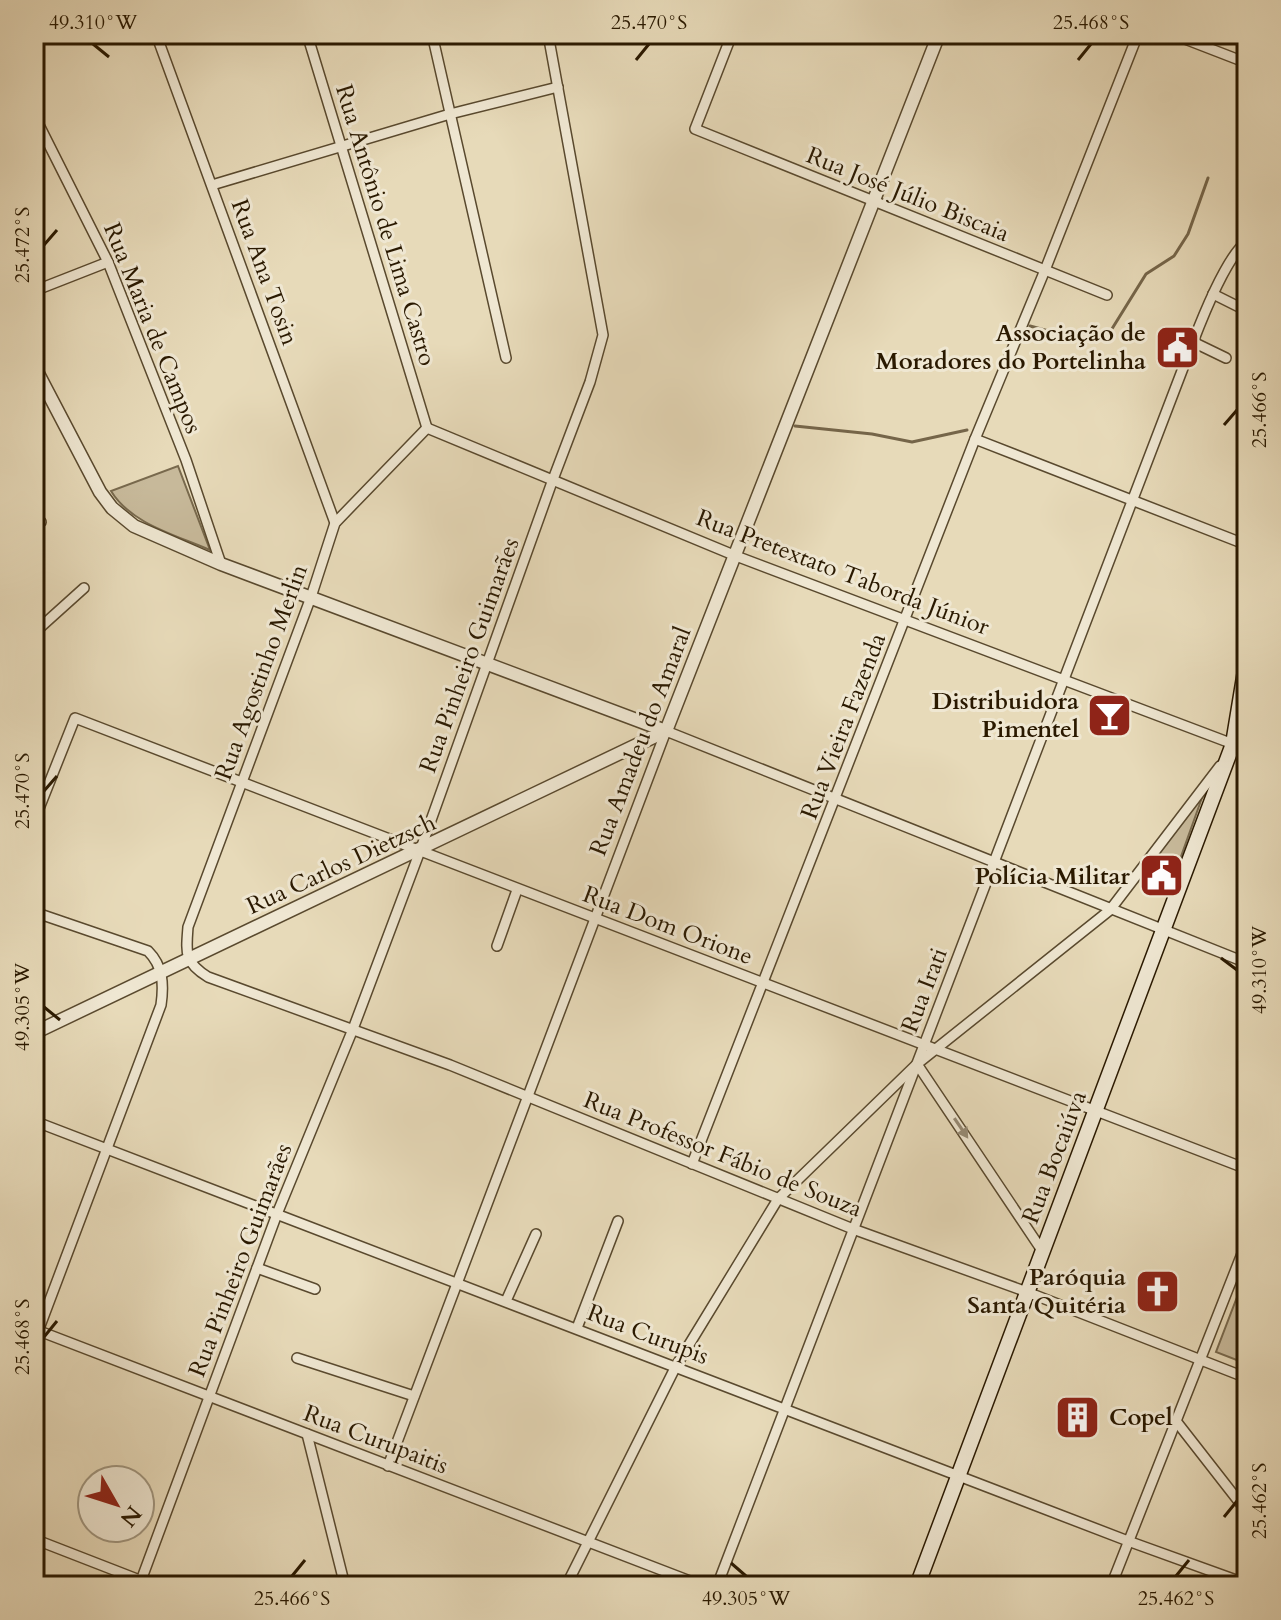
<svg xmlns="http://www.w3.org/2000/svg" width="1281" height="1620" font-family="Cardo,serif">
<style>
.green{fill:#c7b99a;stroke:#78694d;stroke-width:2}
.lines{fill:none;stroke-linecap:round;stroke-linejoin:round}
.stream{stroke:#756549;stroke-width:3}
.minor-casing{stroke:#59492e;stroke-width:12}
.tertiary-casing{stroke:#59492e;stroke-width:15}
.secondary-casing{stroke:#2a1900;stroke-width:17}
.minor{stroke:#efe7d2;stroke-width:9}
.tertiary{stroke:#efe7d2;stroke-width:12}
.secondary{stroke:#efe7d2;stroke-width:14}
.oneway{fill:#968a74}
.ticks{fill:none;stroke:#2a1900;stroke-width:3}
.labels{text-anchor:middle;stroke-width:6;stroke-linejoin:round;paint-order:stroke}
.street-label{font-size:24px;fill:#2a1900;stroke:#efe7d2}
.poi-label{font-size:24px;font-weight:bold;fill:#2a1900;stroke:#efe7d2;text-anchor:end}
.neatline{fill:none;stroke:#2a1900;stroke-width:3}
.ticks-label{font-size:20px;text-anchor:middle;fill:#2a1900}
</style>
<rect width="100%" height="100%" fill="#e7dab9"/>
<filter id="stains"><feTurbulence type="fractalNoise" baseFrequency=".0025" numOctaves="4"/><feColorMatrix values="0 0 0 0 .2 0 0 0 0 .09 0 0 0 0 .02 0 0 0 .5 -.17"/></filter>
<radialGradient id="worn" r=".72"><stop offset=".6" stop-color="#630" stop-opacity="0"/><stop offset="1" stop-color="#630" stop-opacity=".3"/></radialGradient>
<g class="green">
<path d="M178,466L210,550C176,535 131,524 111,491Z"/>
<path d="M1203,795L1179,862L1155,855Z"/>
<path d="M1247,1271V1364L1216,1352Z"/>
</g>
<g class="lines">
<g class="stream">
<path d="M1030,326L1082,340L1110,332L1146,274L1174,256L1188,234L1208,178"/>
<path d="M795,426L872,434L912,442L967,430"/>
</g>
<defs>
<g id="minor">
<path d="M156,34L335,523"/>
<path d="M307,34L427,428"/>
<path d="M432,34L506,358"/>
<path d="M732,34L695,129L1107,295"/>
<path d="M1172,34L1247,63"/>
<path d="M34,115L108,262L186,460L221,564"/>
<path d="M212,185L450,114L558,87"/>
<path d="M34,291L108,262"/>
<path d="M1213,294L1247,311"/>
<path d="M1193,342L1226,358"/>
<path d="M427,428L335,523L311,597L188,927C186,953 184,962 208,977L450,1065L853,1229L1027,1292L1247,1378"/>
<path d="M427,428L736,556L1233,744"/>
<path d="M975,439L1247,545"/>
<path d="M34,528L41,522"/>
<path d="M34,633L84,588"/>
<path d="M34,821L75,718L1247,1169"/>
<path d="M34,912L148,951C163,966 164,984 161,1005L34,1342"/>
<path d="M497,946L517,890"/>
<path d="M917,1064L1043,1252"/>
<path d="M34,1121L1128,1541L1247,1584"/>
<path d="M692,1164L975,439L1045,270L1138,34"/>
<path d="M257,1268L315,1289"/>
<path d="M506,1301L536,1234"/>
<path d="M577,1328L618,1221"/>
<path d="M34,1329L703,1586"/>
<path d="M297,1358L414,1396"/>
<path d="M1176,1421L1247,1512"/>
<path d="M307,1434L345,1586"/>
<path d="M388,1466L666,731L1247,963"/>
<path d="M34,1539L155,1586"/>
<path d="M139,1586L277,1214L353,1029L420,851L552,482L590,382L603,335L548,34"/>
<path d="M566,1586L676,1366L778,1199L917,1064L1110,910L1220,766"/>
<path d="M717,1586L1193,342C1203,316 1227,256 1247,241"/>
<path d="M1111,1586L1247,1241"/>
</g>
<g id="tertiary">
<path d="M34,366L100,492L112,508L134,526L221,564L666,731"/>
<path d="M666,731L939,34"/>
<path d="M1233,744L1247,750"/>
<path d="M34,1033L666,731"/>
</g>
<path id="secondary" d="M917,1586L1233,744L1247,659"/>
</defs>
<use href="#minor" class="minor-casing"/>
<use href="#tertiary" class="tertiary-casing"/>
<use href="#secondary" class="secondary-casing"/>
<use href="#minor" class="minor"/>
<use href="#tertiary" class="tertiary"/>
<use href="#secondary" class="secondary"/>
</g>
<defs><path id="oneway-solid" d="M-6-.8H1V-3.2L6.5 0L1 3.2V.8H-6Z" transform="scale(2)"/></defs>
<use class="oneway" href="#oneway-solid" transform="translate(961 1128) rotate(56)"/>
<path class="ticks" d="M93,44L109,57M636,60L649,44M1078,60L1091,44M44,245L57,230M1224,425L1237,410M44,791L57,776M1221,958L1237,970M44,1007L60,1020M44,1337L57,1321M1224,1517L1237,1501M731,1563L746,1576M292,1576L305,1560M1176,1576L1189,1560"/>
<defs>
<symbol id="civic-square" viewBox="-11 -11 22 22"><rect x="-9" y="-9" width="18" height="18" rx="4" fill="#8f2418" stroke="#efe7d2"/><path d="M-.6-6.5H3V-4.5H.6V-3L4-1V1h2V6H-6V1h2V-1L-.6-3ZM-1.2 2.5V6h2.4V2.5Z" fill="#fff"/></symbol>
<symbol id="bar-square" viewBox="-11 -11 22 22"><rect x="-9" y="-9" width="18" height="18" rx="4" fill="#8f2418" stroke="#efe7d2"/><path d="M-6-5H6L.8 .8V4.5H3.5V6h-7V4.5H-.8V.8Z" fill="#fff"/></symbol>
<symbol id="church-square" viewBox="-11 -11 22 22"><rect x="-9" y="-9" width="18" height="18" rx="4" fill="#8f2418" stroke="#efe7d2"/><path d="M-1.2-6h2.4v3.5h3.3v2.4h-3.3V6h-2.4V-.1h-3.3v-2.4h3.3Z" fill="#fff"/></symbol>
<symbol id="building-square" viewBox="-11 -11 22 22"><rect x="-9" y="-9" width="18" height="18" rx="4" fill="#8f2418" stroke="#efe7d2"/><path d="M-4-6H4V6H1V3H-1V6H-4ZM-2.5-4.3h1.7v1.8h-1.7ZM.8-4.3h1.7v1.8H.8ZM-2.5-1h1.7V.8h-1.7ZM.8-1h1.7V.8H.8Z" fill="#fff"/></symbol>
</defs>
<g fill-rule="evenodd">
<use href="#civic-square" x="1152" y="322" width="51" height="51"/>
<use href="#bar-square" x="1084" y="690" width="51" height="51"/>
<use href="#civic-square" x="1136" y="850" width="51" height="51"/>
<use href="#church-square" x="1132" y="1266" width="51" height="51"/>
<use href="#building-square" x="1052" y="1392" width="51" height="51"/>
</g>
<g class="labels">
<g class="street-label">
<text transform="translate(908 194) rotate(22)" y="8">Rua José Júlio Biscaia</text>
<text transform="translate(386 225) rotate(73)" y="8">Rua Antônio de Lima Castro</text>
<text transform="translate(265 272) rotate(70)" y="8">Rua Ana Tosin</text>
<text transform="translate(153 328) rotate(68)" y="8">Rua Maria de Campos</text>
<text transform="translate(843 572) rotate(21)" y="8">Rua Pretextato Taborda Júnior</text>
<text transform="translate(469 655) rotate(-70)" y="8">Rua Pinheiro Guimarães</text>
<text transform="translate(261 672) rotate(-70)" y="8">Rua Agostinho Merlin</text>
<text transform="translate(843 726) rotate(-69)" y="8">Rua Vieira Fazenda</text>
<text transform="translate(640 741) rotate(-69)" y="8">Rua Amadeu do Amaral</text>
<text transform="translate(341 864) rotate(-25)" y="8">Rua Carlos Dietzsch</text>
<text transform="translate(668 925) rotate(21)" y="8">Rua Dom Orione</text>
<text transform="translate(924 990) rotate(-69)" y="8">Rua Irati</text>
<text transform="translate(723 1154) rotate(22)" y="8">Rua Professor Fábio de Souza</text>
<text transform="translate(1054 1157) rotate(-69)" y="8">Rua Bocaiúva</text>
<text transform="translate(240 1260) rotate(-69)" y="8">Rua Pinheiro Guimarães</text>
<text transform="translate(648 1334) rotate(21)" y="8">Rua Curupis</text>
<text transform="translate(376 1439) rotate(21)" y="8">Rua Curupaitis</text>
</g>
<g class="poi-label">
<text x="1146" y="341">Associação de<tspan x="1146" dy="28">Moradores do Portelinha</tspan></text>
<text x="1079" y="709">Distribuidora<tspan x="1079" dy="28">Pimentel</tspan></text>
<text x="1130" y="884">Polícia Militar</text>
<text x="1126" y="1285">Paróquia<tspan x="1126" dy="28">Santa Quitéria</tspan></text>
<text x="1109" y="1425" text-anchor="start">Copel</text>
</g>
</g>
<rect width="1281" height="1620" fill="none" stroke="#e7dab9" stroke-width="88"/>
<g transform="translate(116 1504) rotate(129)"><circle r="38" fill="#efe7d2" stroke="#a0957e" stroke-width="2"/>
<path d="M0-6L14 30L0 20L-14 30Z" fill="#8f2418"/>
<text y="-12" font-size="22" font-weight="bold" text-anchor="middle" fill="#2a1900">N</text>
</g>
<rect x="44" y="44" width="1193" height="1532" class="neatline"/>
<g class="ticks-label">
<text x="93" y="29">49.310°W</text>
<text x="649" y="29">25.470°S</text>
<text x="1091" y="29">25.468°S</text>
<text transform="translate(22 245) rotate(-90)" y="7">25.472°S</text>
<text transform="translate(1259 410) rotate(-90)" y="7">25.466°S</text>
<text transform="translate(22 791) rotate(-90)" y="7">25.470°S</text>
<text transform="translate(1259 970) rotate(-90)" y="7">49.310°W</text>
<text transform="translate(22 1007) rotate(-90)" y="7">49.305°W</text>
<text transform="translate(22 1337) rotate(-90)" y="7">25.468°S</text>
<text transform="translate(1259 1501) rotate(-90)" y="7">25.462°S</text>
<text x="292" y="1605">25.466°S</text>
<text x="746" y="1605">49.305°W</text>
<text x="1176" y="1605">25.462°S</text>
</g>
<rect width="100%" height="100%" filter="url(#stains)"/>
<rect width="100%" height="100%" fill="url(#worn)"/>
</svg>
